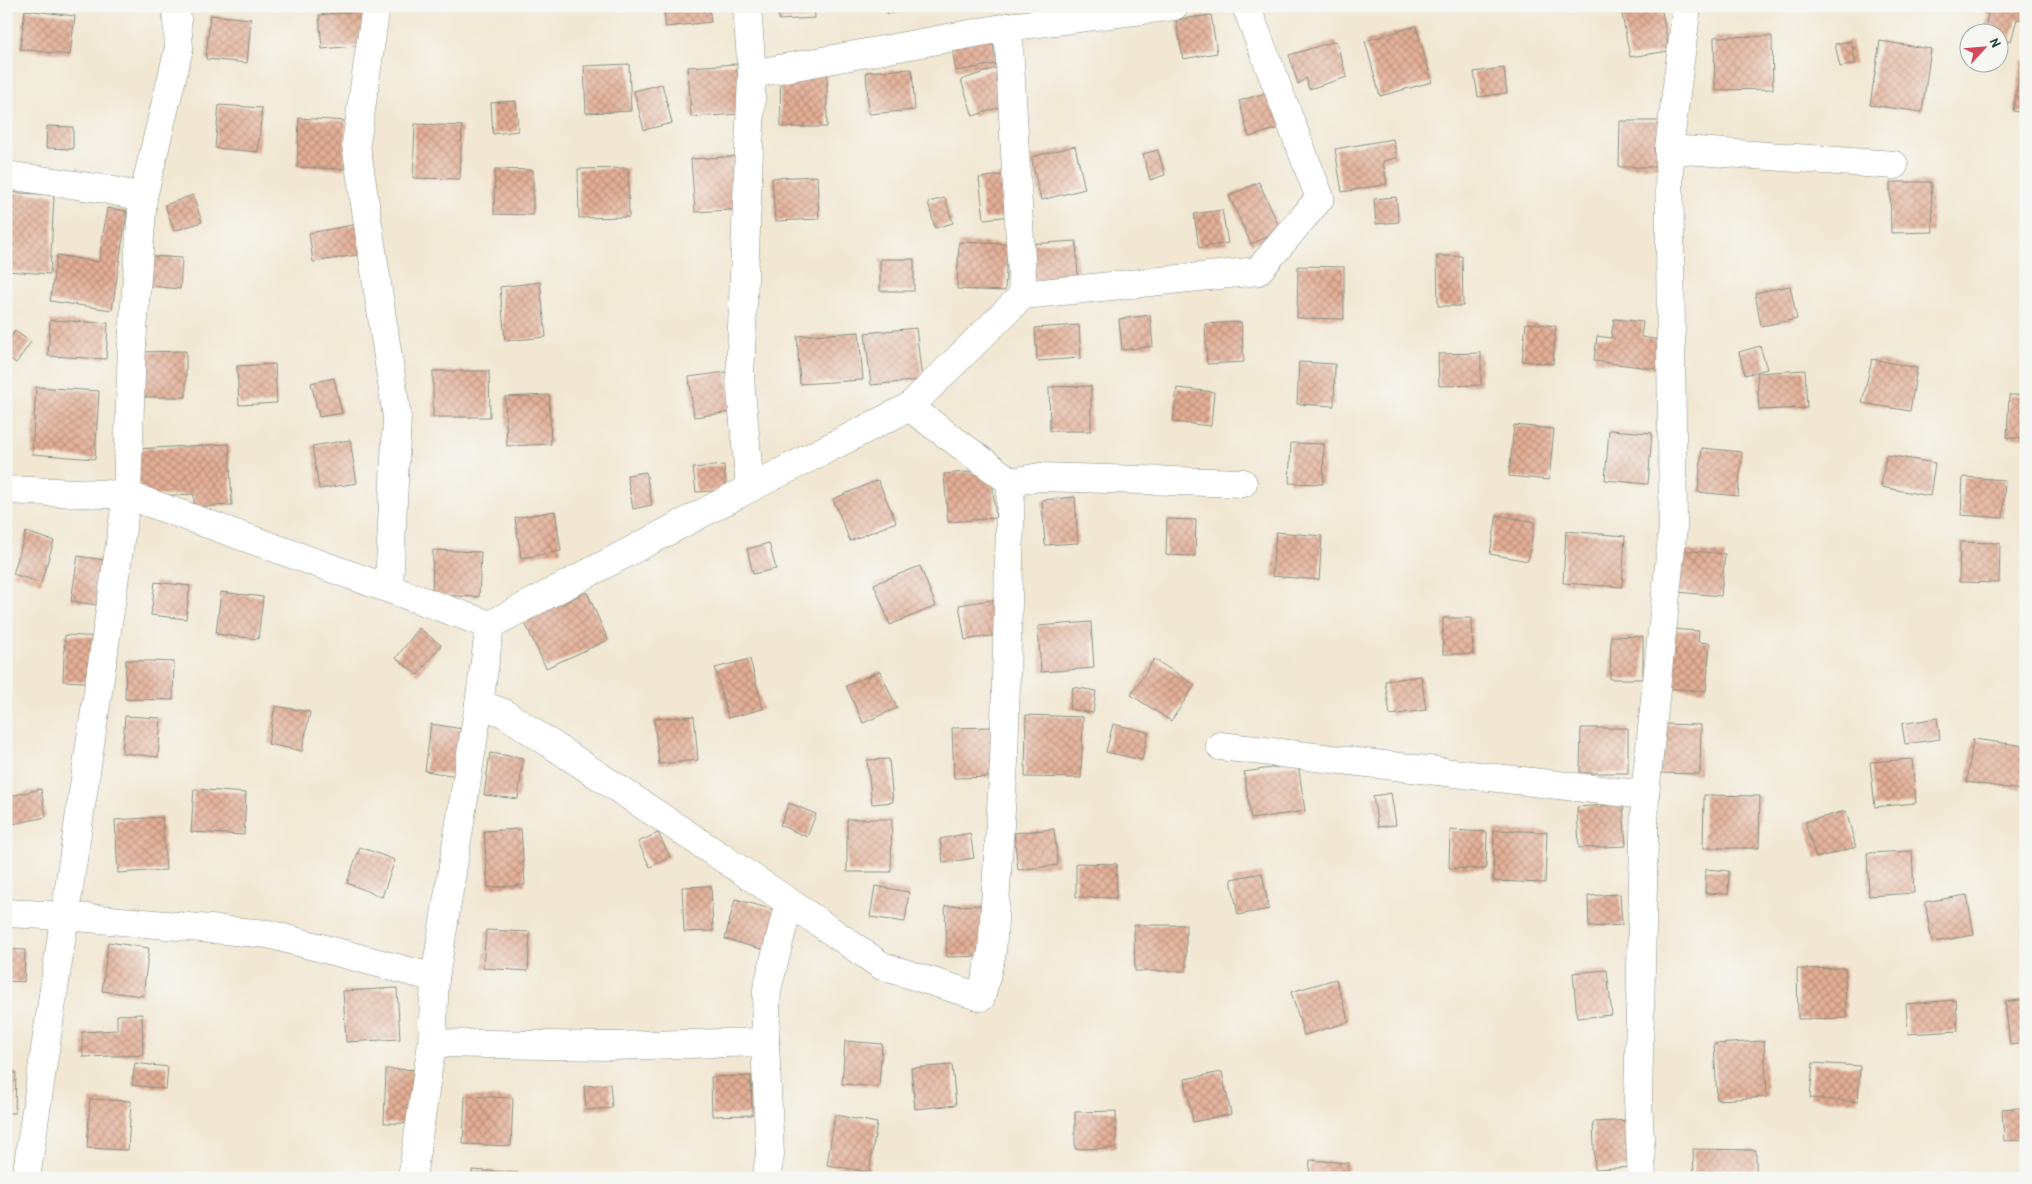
<svg xmlns="http://www.w3.org/2000/svg" width="2032" height="1184" font-family="'Patrick Hand',sans-serif">
<style>
.building{fill:url(#building-cross-hatch)}
.lines{fill:none;stroke-linecap:round;stroke-linejoin:round}
.minor-casing{stroke:#889283;stroke-width:29}
.minor{stroke:#fff;stroke-width:28}
</style>
<defs>
<pattern id="building-cross-hatch" width="8" height="8" patternUnits="userSpaceOnUse" patternTransform="scale(1.25)"><rect width="8" height="8" fill="#e4ae95"/><path d="M0 0l8 8M0 8l8-8" fill="none" stroke="#b88f7a"/></pattern>
</defs>
<rect width="100%" height="100%" fill="#f6f6f2"/>
<filter id="ink" filterUnits="userSpaceOnUse"><feTurbulence type="fractalNoise" baseFrequency=".02" numOctaves="2"/><feDisplacementMap in="SourceGraphic" scale="10" xChannelSelector="R" yChannelSelector="G"/><feConvolveMatrix kernelMatrix="1 2 1 2 8 2 1 2 1" color-interpolation-filters="sRGB"/></filter>
<filter id="wash" filterUnits="userSpaceOnUse"><feTurbulence type="fractalNoise" baseFrequency=".0096" numOctaves="4" result="noise"/><feDisplacementMap in="SourceGraphic" scale="20" xChannelSelector="R" yChannelSelector="G"/><feGaussianBlur stdDeviation="1.12" result="paint"/><feColorMatrix in="noise" values="0 0 0 0 0 0 0 0 0 0 0 0 0 0 0 0 0 1.4 0 .05"/><feComposite in="paint" operator="in"/></filter>
<g filter="url(#wash)">
<rect width="100%" height="100%" fill="#f1e7d2"/>
<g id="blocks">
<g class="building">
<path d="M663,6H709L711,22L666,27Z"/>
<path d="M778,6H814L815,18L779,20Z"/>
<path d="M887,6H916V8L888,14Z"/>
<path d="M1636,6H1661L1669,51L1630,57L1621,9Z"/>
<path d="M1986,6H2026V20L2017,19L2011,41L2000,38V32H1984L1988,14L1984,13Z"/>
<path d="M25,10L75,16L70,55L20,49Z"/>
<path d="M363,11L365,45L322,49L319,15Z"/>
<path d="M210,15L251,19L247,63L206,59Z"/>
<path d="M1211,15L1217,53L1183,59L1176,20Z"/>
<path d="M990,25L996,64L956,71L949,32Z"/>
<path d="M1416,26L1432,82L1380,96L1365,41Z"/>
<path d="M1772,36L1773,89L1715,90L1714,37Z"/>
<path d="M1336,41L1347,77L1309,89L1306,78L1298,84L1289,55Z"/>
<path d="M1851,41L1856,64L1840,67L1835,44Z"/>
<path d="M1880,41L1931,49L1922,112L1870,105Z"/>
<path d="M2022,60H2026V113L2013,111Z"/>
<path d="M629,64L631,111L586,113L584,66Z"/>
<path d="M737,64L740,114L691,117L688,67Z"/>
<path d="M996,68L1009,104L973,116L961,80Z"/>
<path d="M1504,68L1507,93L1478,97L1474,72Z"/>
<path d="M912,69L915,110L869,114L866,72Z"/>
<path d="M827,73V127H781L780,74Z"/>
<path d="M662,84L672,123L644,130L634,91Z"/>
<path d="M1276,90L1286,126L1249,137L1239,101Z"/>
<path d="M516,101L518,131L493,134L491,103Z"/>
<path d="M219,105L262,108L258,152L215,148Z"/>
<path d="M299,118L346,121L344,169L297,167Z"/>
<path d="M1620,121H1659V167H1619Z"/>
<path d="M415,124L462,126L460,179L413,178Z"/>
<path d="M47,126L73,127V149L46,148Z"/>
<path d="M1393,139L1397,158L1383,161L1387,184L1342,192L1335,149Z"/>
<path d="M1075,146L1085,189L1041,200L1031,157Z"/>
<path d="M1158,150L1165,175L1150,180L1143,154Z"/>
<path d="M742,156L746,209L695,212L691,159Z"/>
<path d="M628,168L629,217L579,218L578,169Z"/>
<path d="M495,169L533,170V215L494,214Z"/>
<path d="M1017,173L1021,215L984,219L979,178Z"/>
<path d="M817,176L819,219L775,221L772,178Z"/>
<path d="M1259,182L1281,231L1251,244L1229,196Z"/>
<path d="M1890,182H1931L1933,232L1891,233Z"/>
<path d="M6,192L54,195L50,274L6,271Z"/>
<path d="M193,195L202,222L174,231L165,205Z"/>
<path d="M1396,197L1399,222L1376,224L1374,199Z"/>
<path d="M945,198L953,223L935,228L928,202Z"/>
<path d="M107,208L127,211L112,310L50,301L57,255L99,262Z"/>
<path d="M1222,210L1228,243L1199,248L1194,214Z"/>
<path d="M358,224L363,254L313,262L309,233Z"/>
<path d="M1076,241L1078,279L1033,281L1030,244Z"/>
<path d="M959,242L1007,244L1005,291L957,289Z"/>
<path d="M152,256L182,258L180,289L149,286Z"/>
<path d="M1437,256H1462L1463,306H1438Z"/>
<rect x="880" y="259" width="34" height="32"/>
<path d="M1298,266L1344,267V319L1297,318Z"/>
<path d="M540,282L546,337L505,341L500,287Z"/>
<path d="M1790,286L1797,319L1761,326L1755,293Z"/>
<path d="M1150,315L1153,346L1122,350L1119,319Z"/>
<path d="M1614,319L1643,322L1641,337L1660,340L1657,369L1594,361L1597,336L1611,338Z"/>
<path d="M50,320L108,323L106,359L48,356Z"/>
<path d="M1241,322L1244,362L1207,364L1205,324Z"/>
<path d="M1526,323L1556,326L1553,364L1522,361Z"/>
<path d="M1079,325L1081,358L1037,361L1035,328Z"/>
<path d="M916,328L922,380L871,385L865,333Z"/>
<path d="M15,331L31,342L16,363L6,356V344Z"/>
<path d="M859,332L863,380L800,384L797,336Z"/>
<path d="M1760,346L1767,369L1745,375L1739,352Z"/>
<path d="M186,351V397H138V352Z"/>
<path d="M1481,353V385L1439,386L1438,354Z"/>
<path d="M1872,359L1917,368L1910,411L1862,403Z"/>
<path d="M1299,362L1335,364L1334,406L1297,404Z"/>
<path d="M275,364L277,403L239,405L237,366Z"/>
<path d="M1805,370L1807,408L1759,410L1757,373Z"/>
<path d="M433,371H489L490,417H433Z"/>
<path d="M726,372L731,412L694,417L689,377Z"/>
<path d="M334,378L342,413L319,417L311,383Z"/>
<path d="M1091,386V431H1050L1049,387Z"/>
<path d="M36,387L99,391L95,459L32,454Z"/>
<path d="M1177,388L1214,392L1211,426L1173,422Z"/>
<path d="M549,395L551,444L507,446L505,397Z"/>
<path d="M2009,395H2026V438H2007Z"/>
<path d="M1514,425L1554,429L1549,480L1509,476Z"/>
<path d="M1609,430L1652,433L1648,484L1605,480Z"/>
<path d="M350,440L357,483L319,489L312,446Z"/>
<path d="M1291,443L1324,444L1323,484L1289,483Z"/>
<path d="M229,444L232,505L194,507V494L136,497L134,449Z"/>
<path d="M1702,448L1742,452L1738,496L1698,492Z"/>
<path d="M1886,455L1935,463L1930,496L1881,487Z"/>
<path d="M724,465L726,490L696,492L693,468Z"/>
<path d="M991,470L996,518L948,522L944,474Z"/>
<path d="M646,472L652,505L633,509L627,475Z"/>
<path d="M1963,477L2005,480L2003,518L1961,515Z"/>
<path d="M878,480L896,522L850,541L833,499Z"/>
<path d="M1075,497L1078,543L1045,545L1042,500Z"/>
<path d="M555,511L561,551L521,558L515,518Z"/>
<path d="M1497,515L1535,522L1528,561L1490,554Z"/>
<path d="M1167,519L1196,520L1195,556L1166,555Z"/>
<path d="M1566,531L1625,536L1622,587L1563,583Z"/>
<path d="M26,532L54,541L41,583L13,574Z"/>
<path d="M1276,532L1322,536L1319,580L1272,576Z"/>
<path d="M1960,542L2000,543L1999,583L1959,582Z"/>
<path d="M769,543L776,569L753,574L747,549Z"/>
<path d="M433,550L481,552L479,597L432,595Z"/>
<path d="M1681,550L1725,554L1721,596L1677,592Z"/>
<path d="M78,556L117,562L110,607L71,601Z"/>
<path d="M920,566L936,606L890,625L874,584Z"/>
<path d="M155,582L190,586L186,619L151,615Z"/>
<path d="M221,592L263,597L258,639L216,634Z"/>
<path d="M587,592L608,640L546,668L524,621Z"/>
<path d="M997,599L1003,634L965,640L959,605Z"/>
<path d="M1443,618H1472L1473,654H1443Z"/>
<path d="M1091,622L1094,668L1041,672L1038,626Z"/>
<path d="M419,628L441,645L418,675L396,658Z"/>
<path d="M1669,629L1699,631L1698,642L1710,643L1706,691L1666,688Z"/>
<path d="M65,635L103,637L101,683L63,681Z"/>
<path d="M1611,636L1643,637V679H1610Z"/>
<path d="M750,659L763,709L728,718L715,668Z"/>
<path d="M1154,659L1195,685L1171,721L1131,695Z"/>
<path d="M126,660L174,662L173,700L125,699Z"/>
<path d="M880,671L897,708L863,723L846,686Z"/>
<path d="M1421,676L1426,710L1390,715L1385,681Z"/>
<path d="M1073,687L1096,691L1093,713L1069,709Z"/>
<path d="M275,706L310,712L302,751L268,744Z"/>
<path d="M1026,715L1083,717L1081,778L1025,777Z"/>
<path d="M125,716L161,718L158,757L122,753Z"/>
<path d="M694,716L698,760L659,764L654,719Z"/>
<path d="M1937,718L1940,739L1905,744L1902,724Z"/>
<path d="M431,724L470,730L464,777L425,771Z"/>
<path d="M1113,724L1148,732L1142,760L1106,752Z"/>
<path d="M1657,724L1701,725L1700,774L1657,773Z"/>
<path d="M993,727L995,777L954,778L952,728Z"/>
<path d="M1581,728H1628V773H1580Z"/>
<path d="M1973,739L2026,746L2021,790L1967,782Z"/>
<path d="M490,753L523,758L518,799L484,795Z"/>
<path d="M889,759L893,802L872,804L867,760Z"/>
<path d="M1912,759L1916,803L1875,807L1870,762Z"/>
<path d="M1298,764L1305,811L1251,819L1244,772Z"/>
<path d="M41,789L46,817L8,825L6,797Z"/>
<path d="M194,789L246,793L244,835L191,832Z"/>
<path d="M1391,793L1396,825L1378,827L1373,796Z"/>
<path d="M1704,795L1760,796L1759,848H1703Z"/>
<path d="M789,803L816,814L807,837L780,825Z"/>
<path d="M1623,804L1626,846L1579,848L1577,807Z"/>
<path d="M1846,811L1856,847L1816,858L1805,822Z"/>
<path d="M162,817L166,870L118,873L115,820Z"/>
<path d="M847,819H892L891,872H847Z"/>
<path d="M521,829L525,885L488,888L484,831Z"/>
<path d="M1054,829L1058,865L1018,870L1014,833Z"/>
<path d="M1450,830L1487,832L1486,869L1449,868Z"/>
<path d="M1494,830L1547,832L1545,883L1493,881Z"/>
<path d="M658,833L670,857L650,867L638,842Z"/>
<path d="M970,833L974,858L943,863L940,839Z"/>
<path d="M360,847L395,860L382,897L347,883Z"/>
<path d="M1912,851L1914,893L1869,896L1867,853Z"/>
<path d="M1076,863L1117,864L1116,898L1076,897Z"/>
<path d="M1706,869L1729,871L1728,894L1705,893Z"/>
<path d="M1262,873L1269,909L1238,915L1231,879Z"/>
<path d="M711,886L713,931L684,932L682,887Z"/>
<path d="M875,886L909,892L905,922L870,917Z"/>
<path d="M1620,894L1622,925L1589,927L1588,896Z"/>
<path d="M1967,895L1974,935L1932,942L1925,902Z"/>
<path d="M735,899L778,911L768,951L725,939Z"/>
<path d="M984,905L985,956L947,957L945,906Z"/>
<path d="M1134,925H1186V971H1135Z"/>
<path d="M486,930L530,932L528,971L483,968Z"/>
<path d="M108,942L149,948L143,996L102,991Z"/>
<path d="M6,949L25,950L24,982L6,981Z"/>
<path d="M1845,968L1846,1018L1798,1019L1797,969Z"/>
<path d="M1607,970L1612,1015L1577,1018L1573,973Z"/>
<path d="M1336,979L1349,1022L1304,1035L1291,992Z"/>
<path d="M397,988L400,1039L346,1042L343,991Z"/>
<path d="M2026,999V1043L2010,1045L2005,1002Z"/>
<path d="M1956,1000L1958,1031L1908,1034L1906,1004Z"/>
<path d="M142,1014L143,1055L83,1057L82,1032L117,1030V1015Z"/>
<path d="M845,1041L882,1044L879,1087L842,1084Z"/>
<path d="M1764,1041L1767,1097L1717,1100L1714,1044Z"/>
<path d="M135,1063L168,1067L166,1089L132,1085Z"/>
<path d="M1813,1063L1860,1066L1858,1102L1810,1098Z"/>
<path d="M952,1065L956,1105L915,1109L911,1068Z"/>
<path d="M386,1069L428,1070L426,1124L384,1123Z"/>
<path d="M6,1072H16L15,1113H6Z"/>
<path d="M1222,1072L1231,1114L1193,1122L1185,1079Z"/>
<path d="M751,1076L752,1115L712,1116L711,1077Z"/>
<path d="M610,1084L612,1108L586,1110L584,1086Z"/>
<path d="M465,1096L513,1098L511,1146L463,1144Z"/>
<path d="M90,1099L131,1101L128,1150L87,1148Z"/>
<path d="M2020,1108L2023,1140L2004,1141L2002,1109Z"/>
<path d="M1116,1111V1148L1075,1149V1112Z"/>
<path d="M835,1115L877,1123L869,1172L827,1165Z"/>
<path d="M1632,1120L1635,1167L1595,1169L1593,1122Z"/>
<path d="M1693,1149L1756,1150V1178H1694Z"/>
<path d="M1310,1160L1349,1163L1347,1178H1309Z"/>
<path d="M472,1170L518,1173V1178H472Z"/>
</g>
</g>
</g>
<g filter="url(#ink)">
<use href="#blocks" fill-opacity="0" stroke="#889283" stroke-width="1"/>
<g class="lines">
<defs>
<g id="minor">
<path d="M376,6L356,144L397,417L389,588"/>
<path d="M747,6L752,74L740,379L750,488"/>
<path d="M1008,27L1023,295"/>
<path d="M752,74L1008,27L1174,6"/>
<path d="M1669,149L1894,165"/>
<path d="M6,175L104,189L143,197"/>
<path d="M909,407L1011,482L1040,477L1243,483"/>
<path d="M6,490L127,495L490,625L750,488L909,407L1023,295L1258,271L1320,198L1246,6"/>
<path d="M479,704L504,713L789,902L882,966L981,997L992,952L1004,762L1011,482"/>
<path d="M1220,746L1645,795"/>
<path d="M6,913L65,916L268,934L435,978"/>
<path d="M432,1043L607,1046L765,1042"/>
<path d="M26,1178L127,495L132,344L143,197L179,48L176,6"/>
<path d="M412,1178L432,1043L435,978L479,704L490,625"/>
<path d="M766,1178L770,1155L765,1042L767,990L789,902"/>
<path d="M1642,1178L1638,1099L1645,795L1673,527L1669,149L1687,6"/>
</g>
</defs>
<use href="#minor" class="minor-casing"/>
<use href="#minor" class="minor"/>
</g>
</g>
<rect width="2032" height="1184" fill="none" stroke="#f6f6f2" stroke-width="25"/>
<g transform="translate(1984 48) rotate(64)"><circle r="24" fill="#f6f6f2" stroke="#a0aca6"/>
<path d="M0-4L9 19L0 12L-9 19Z" fill="#d1495b"/>
<text y="-8" font-size="14" font-weight="bold" text-anchor="middle" fill="#1f3d34">N</text>
</g>
</svg>
